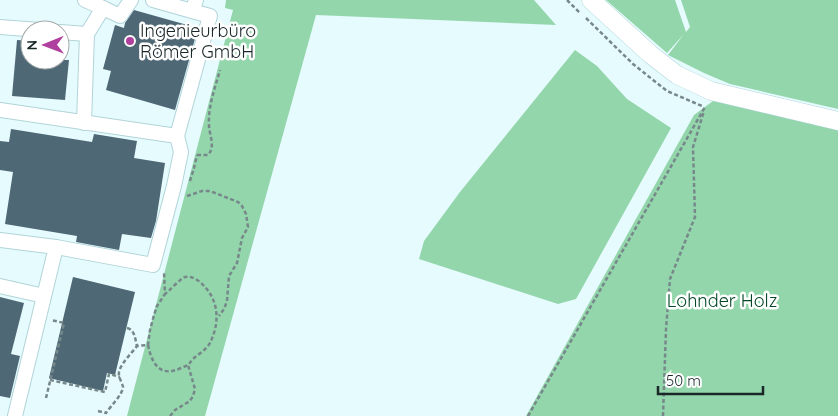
<svg xmlns="http://www.w3.org/2000/svg" width="838" height="416" font-family="Quicksand,sans-serif">
<style>
.green{fill:#93d6ab}
.building{fill:#4e6876}
.lines{fill:none;stroke-linecap:round;stroke-linejoin:round}
.minor-casing{stroke:#b1d4d9;stroke-width:16}
.major-casing{stroke:#b1d4d9;stroke-width:19}
.path{stroke:#77888a;stroke-width:2.5;stroke-dasharray:4 2.5;stroke-linecap:butt}
.minor{stroke:#fff;stroke-width:14}
.major{stroke:#fff;stroke-width:18}
.poi-dot{fill:#b0409d;stroke:#fff;stroke-width:2}
.labels{text-anchor:middle;stroke-width:5;stroke-linejoin:round;paint-order:stroke}
.poi-label{font-size:18px;fill:#1a2729;stroke:#fff;text-anchor:start}
.park-label{font-size:18px;fill:#044727;stroke:#fff}
</style>
<rect width="100%" height="100%" fill="#e6fbfe"/>
<g class="green">
<path d="M226,0H534L556,25L316,15L205,416H127L233,10L225,8Z"/>
<path d="M606,0H675L686,32L690,27L681,0H838V109L730,84L704,73L668,55L684,34L667,53Z"/>
<path d="M575,50L597,66L627,99L671,128L576,299L558,304L419,259L424,241L460,192Z"/>
<path d="M713,101L730,103L838,127V416H526L694,115Z"/>
</g>
<g class="building">
<path d="M134,10L198,28L175,110L106,90L111,71L103,69L115,25L124,28L125,23Z"/>
<path d="M17,40L30,41V60H69L65,100L12,96Z"/>
<path d="M11,129L92,142L94,134L137,141L134,158L165,163L156,221L151,238L122,234L119,250L76,242L77,236L5,224L13,172L0,170V141L9,142Z"/>
<path d="M73,277L135,292L115,375L107,373L103,391L49,378Z"/>
<path d="M0,297L24,303L11,354L20,356L10,398L0,396Z"/>
</g>
<g class="lines">
<defs>
<g id="minor">
<path d="M85,0L103,8"/>
<path d="M153,0L192,11L196,0"/>
<path d="M0,27L40,30"/>
<path d="M60,32L87,34L103,8L120,16L131,0"/>
<path d="M0,110L177,136L181,152L174,186L153,265L56,247L0,240"/>
<path d="M84,123L87,34"/>
<path d="M177,136L210,16L192,11"/>
<path d="M0,286L44,296"/>
<path d="M15,416L56,247"/>
</g>
<path id="major" d="M591,0L650,54L677,75L711,91L838,121"/>
</defs>
<use href="#minor" class="minor-casing"/>
<use href="#major" class="major-casing"/>
<g class="path">
<path d="M567,0L580,13"/>
<path d="M586,18L633,64L667,91L702,106"/>
<path d="M197,155H208C216,146 209,135 209,125C208,106 215,88 220,70"/>
<path d="M190,181L194,168L197,155"/>
<path d="M187,196L202,191H210L238,202L242,206L246,214L248,227L242,238L237,263L229,276L227,301L224,309L219,316"/>
<path d="M127,328C135,330 135,339 137,346L148,345L150,330L154,315L157,306L165,294L164,272"/>
<path d="M148,345C152,364 160,378 181,368C183,367 186,366 188,365C190,363 191,361 193,359C197,355 203,352 207,347C211,343 212,338 214,333C219,317 217,300 205,287C201,282 192,275 185,277C181,278 169,291 165,294"/>
<path d="M50,380L105,392L109,374L120,377"/>
<path d="M46,398L64,323L51,320"/>
<path d="M98,411L106,413C110,407 123,394 123,387C122,382 118,377 119,372C121,363 132,353 137,346"/>
<path d="M170,416L175,410L190,401L193,396L195,389L188,365"/>
<path d="M528,416L705,107"/>
<path d="M663,416L666,329L670,279L695,217L693,147L704,111"/>
</g>
<use href="#minor" class="minor"/>
<use href="#major" class="major"/>
</g>
<circle class="poi-dot" cx="130" cy="41" r="5"/>
<g class="labels">
<g class="poi-label">
<text x="140" y="37">Ingenieurbüro<tspan x="140" dy="21">Römer GmbH</tspan></text>
</g>
<g class="park-label">
<text x="722" y="307">Lohnder Holz</text>
</g>
</g>
<g transform="translate(45 45) rotate(269)"><circle r="24" fill="#ffffff" stroke="#a3a9a9"/>
<path d="M0-4L9 19L0 12L-9 19Z" fill="#b0409d"/>
<text y="-8" font-size="14" font-weight="bold" text-anchor="middle" fill="#1a2729">N</text>
</g>
<path d="M658 386v8h105v-8" fill="none" stroke="#1a2729" stroke-width="2.5"/>
<text x="666" y="386" font-size="15" fill="#1a2729" stroke="#ffffff" stroke-width="4" paint-order="stroke">50 m</text>
</svg>
